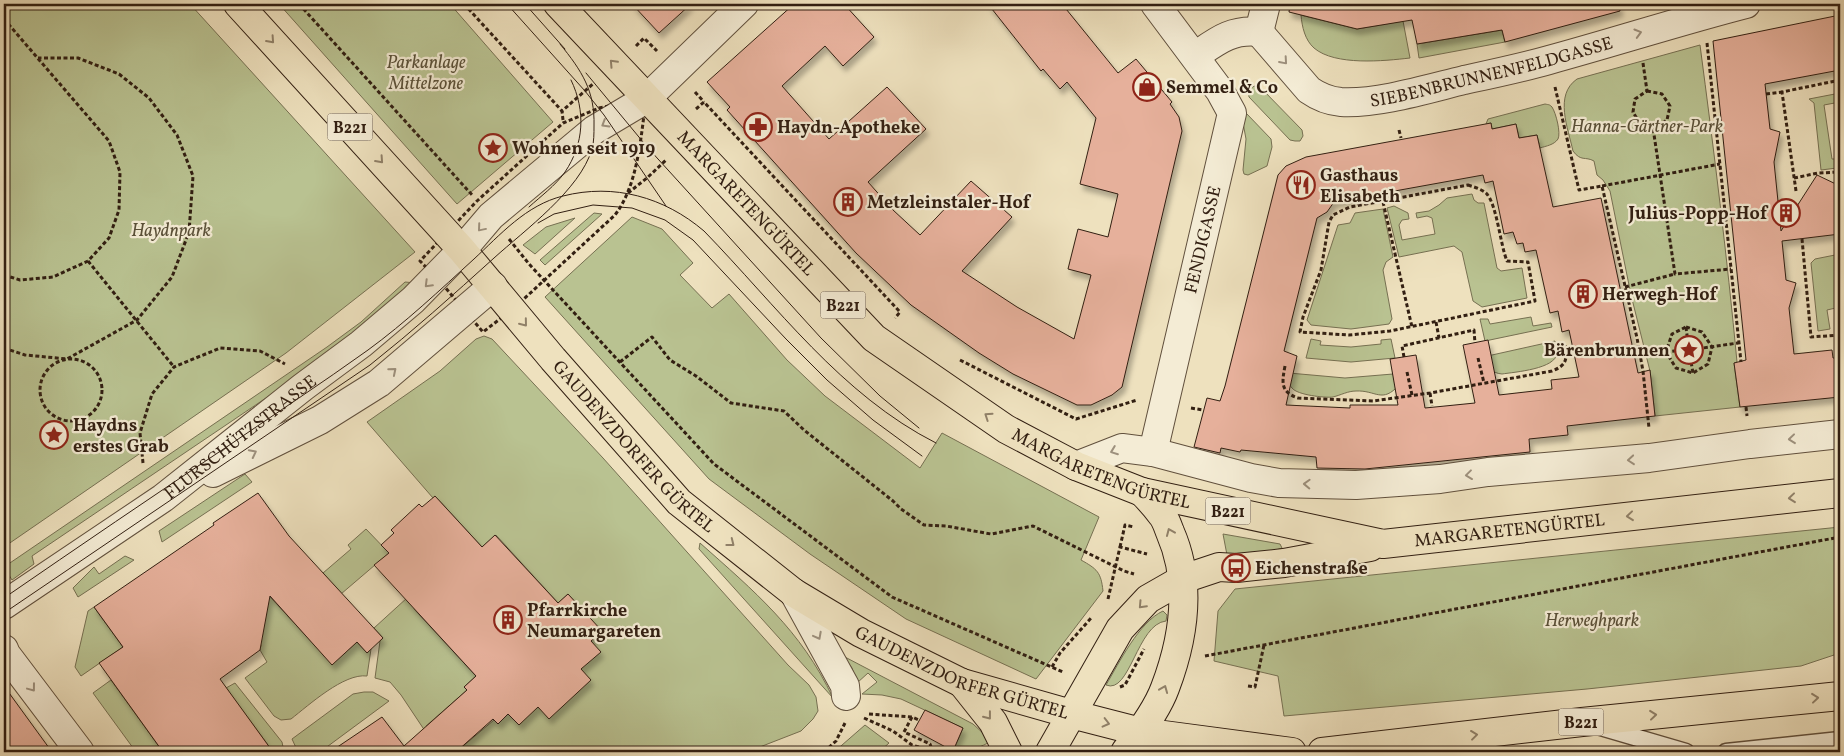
<svg xmlns="http://www.w3.org/2000/svg" width="1844" height="756" font-family="Vollkorn,serif">
<style>
.green{fill:#b9c291;stroke:#767052}
.building{fill:#e6b09b;stroke:#321f12;fill-rule:evenodd;filter:url(#shadow)}
.lines{fill:none;stroke-linecap:round;stroke-linejoin:round}
.service-casing{stroke:#61503d;stroke-width:19}
.minor-casing{stroke:#61503d;stroke-width:30}
.tertiary-casing{stroke:#61503d;stroke-width:30}
.primary-casing{stroke:#321f12;stroke-width:30}
.path{stroke:#321f12;stroke-width:3;stroke-dasharray:4 2.5;stroke-linecap:butt}
.service{stroke:#f4ecd5;stroke-width:16}
.minor{stroke:#f4ecd5;stroke-width:28}
.tertiary{stroke:#f4ecd5;stroke-width:28}
.primary{stroke:#eee1be;stroke-width:28}
.tram{stroke:#321f12;stroke-width:1}
.oneway{stroke:#9d907d}
.oneway2{stroke:#908068}
.labels{text-anchor:middle;stroke-width:4.5;stroke-linejoin:round;paint-order:stroke}
.shield{fill:#f4ecd5;stroke:#6c5c4c;stroke-width:1}
.shield-label{font-size:16px;font-weight:bold;fill:#321f12}
.park-label{font-size:18px;font-style:italic;fill:#5a5038;stroke:#f4ecd5}
.street-label{font-size:18px;fill:#321f12;stroke:#f4ecd5}
.poi-label{font-size:18px;font-weight:bold;fill:#321f12;stroke:#f4ecd5;text-anchor:start}
</style>
<defs>
<filter id="shadow"><feDropShadow dx="3" dy="5.5" stdDeviation="2.5" flood-color="#0004"/></filter>
</defs>
<rect width="100%" height="100%" fill="#eee1be"/>
<filter id="stains"><feTurbulence type="fractalNoise" baseFrequency=".004" numOctaves="4"/><feColorMatrix values="0 0 0 0 .2 0 0 0 0 .09 0 0 0 0 .02 0 0 0 .5 -.17"/></filter>
<radialGradient id="worn" r=".72"><stop offset=".6" stop-color="#630" stop-opacity="0"/><stop offset="1" stop-color="#630" stop-opacity=".3"/></radialGradient>
<g class="green">
<path d="M4,4H190L415,252L286,353L4,547Z"/>
<path d="M279,4H450L553,122L457,204Z"/>
<path d="M1301,15L1357,29L1403,21L1410,58C1384,61 1335,66 1314,48C1305,40 1302,27 1301,15Z"/>
<path d="M1502,30L1505,42L1419,58L1417,44Z"/>
<path d="M1700,45C1714,151 1727,256 1737,362L1734,363L1740,407L1655,416L1650,371L1631,295L1610,191L1603,180L1597,175L1594,161C1585,156 1581,162 1573,151C1568,128 1554,95 1577,79Z"/>
<path d="M1255,86L1260,87L1302,130L1303,136L1300,141H1295L1290,140L1249,97C1248,91 1249,88 1255,86Z"/>
<path d="M1840,93V102L1824,105L1832,159H1836L1837,168L1821,170L1814,103L1809,99Z"/>
<path d="M1545,104C1549,105 1549,104 1552,107C1556,113 1561,133 1558,139C1554,145 1546,146 1540,148L1537,135L1519,138L1516,124L1492,129L1491,123L1486,124L1488,119Z"/>
<path d="M1241,112L1246,113L1271,139L1272,147L1267,166L1248,175L1244,174L1243,170L1246,139Z"/>
<path d="M1472,194L1474,200L1478,203H1484L1497,268L1501,271L1522,268L1527,298L1482,307L1473,301L1462,252L1454,246L1399,257L1387,208L1394,206L1408,213L1409,219L1402,220L1399,225L1402,240L1435,234L1432,218L1427,216L1417,218L1416,213L1429,211L1439,205L1447,198Z"/>
<path d="M1383,209L1393,257L1386,262L1383,270L1392,319L1389,324L1351,329L1311,325L1307,320L1338,225L1350,223L1355,213Z"/>
<path d="M594,213L602,214L545,265L540,260Z"/>
<path d="M632,217L662,229L693,263L680,275L712,308L729,294L787,360L825,396L920,468L942,433L1099,517L1081,560C1097,569 1101,572 1103,591L1036,679L906,619L810,554L709,479L545,297Z"/>
<path d="M575,218L535,254L523,245L546,227Z"/>
<path d="M1840,254V307L1827,310L1830,329L1818,331L1811,263L1815,259Z"/>
<path d="M405,282L416,283L303,373L32,556L34,564L12,580L4,567L327,347L361,322Z"/>
<path d="M1531,317L1533,326L1551,323L1552,327L1485,341L1480,319H1488L1490,324Z"/>
<path d="M484,336L492,339L603,458L788,665L809,685L816,697L818,711L813,719L801,731L747,752H456L494,720L498,723L601,631L568,594L558,603L496,535L482,547L436,497L433,498L367,422L440,371L476,339Z"/>
<path d="M1311,339L1321,341L1320,345L1351,347L1381,344V340L1391,339L1395,358L1351,362L1306,358Z"/>
<path d="M1555,341C1555,345 1557,350 1557,353C1556,369 1515,372 1502,374C1491,373 1488,367 1483,357Z"/>
<path d="M1289,373L1345,378L1393,374L1399,385C1382,404 1376,390 1356,391C1348,391 1341,395 1333,397C1325,398 1297,395 1292,388C1288,384 1289,378 1289,373Z"/>
<path d="M245,474L252,482L162,542L159,531Z"/>
<path d="M1840,527V653L1801,666L1587,689L1284,716L1278,676L1214,661L1218,611L1235,589Z"/>
<path d="M366,529L389,553L341,594L323,573L351,549L348,545Z"/>
<path d="M1223,534L1280,544L1282,548L1273,551L1227,555Z"/>
<path d="M700,543C754,591 801,630 833,698L699,549Z"/>
<path d="M125,556L134,560L78,597L73,588L94,567L99,574Z"/>
<path d="M249,574L332,664L357,642L367,653L371,649L367,676C344,673 309,705 291,719L281,720L274,716L245,678L267,662L260,650L261,645L222,590Z"/>
<path d="M419,587L414,609L476,676L464,687L467,690L426,726L450,752H439L401,695L390,682L375,678L380,641L383,638L374,628Z"/>
<path d="M94,607L123,647L81,676L75,667L88,611Z"/>
<path d="M1163,611L1167,615L1166,621C1137,624 1130,695 1106,685C1119,663 1139,622 1163,611Z"/>
<path d="M843,656L973,724L984,734L988,743C976,749 966,752 953,751L963,728L901,699L882,695L862,694L877,682L868,673L857,683L852,668Z"/>
<path d="M111,680L163,752H136L93,693Z"/>
<path d="M235,683L282,742L284,752H273L226,688Z"/>
<path d="M364,692H373L389,701L320,752H298L292,739L353,694Z"/>
<path d="M865,725L889,743L879,752H834Z"/>
</g>
<g class="building">
<path d="M632,4H691L659,33Z"/>
<path d="M794,4H844L874,37L843,66L825,46L782,86L829,139L887,87L926,129L868,182L893,210L920,235L971,181L1012,217L962,271L1017,307L1074,339L1091,275L1068,269L1078,229L1108,237L1118,194L1080,184L1096,118L1067,82L1060,89L1043,69L1041,71L988,4H1062L1118,73L1136,59L1172,102L1170,104L1179,117L1182,131L1122,387L1112,395L1091,405H1077L1013,374L979,353L911,305L856,253L727,110L730,107L707,82Z"/>
<path d="M1290,4H1619L1620,11L1505,42L1502,30L1417,44L1412,20L1357,29L1289,12Z"/>
<path d="M1840,15V70L1765,84L1770,129L1780,132L1774,162L1781,231L1817,175L1840,186V234L1782,241L1786,280L1796,283L1789,308L1794,354L1832,350L1833,358H1840V397L1740,407L1734,363L1746,360L1713,41Z"/>
<path d="M1491,123L1492,129L1516,124L1519,138L1537,135L1553,207L1601,198L1638,373L1650,370L1655,416L1567,426L1568,435L1529,439L1530,452L1365,469L1317,468L1316,457L1241,450L1240,452L1221,448L1220,453L1194,447L1207,398L1220,401L1225,386L1278,175L1286,166L1306,157ZM1483,175L1485,183L1493,181L1504,234L1513,232L1517,244L1523,243L1525,252L1536,250L1550,313L1558,311L1562,332L1569,330L1579,377L1551,380L1552,389L1499,395L1488,340L1463,345L1475,403L1425,408L1416,355L1390,359L1398,405H1350V408L1286,405L1297,356L1284,351L1317,218L1327,212L1334,202Z"/>
<path d="M258,493L289,536L383,638L367,653L357,642L332,665L270,596L260,650L220,679L273,752H163L99,663L123,647L94,607L214,525L213,523Z"/>
<path d="M435,496L482,547L495,535L558,603L568,594L602,631L591,641L601,652L581,669L591,680L549,719L538,707L519,725L508,714L498,724L493,719L456,752H330L382,717L404,746L467,690L464,687L476,676L374,565L389,553L381,545L394,533L391,530L419,504L422,507Z"/>
<path d="M4,686L52,752H4Z"/>
<path d="M925,710L963,728L953,751L914,730Z"/>
</g>
<g class="lines">
<defs>
<g id="service">
<path d="M1597,726L1686,752"/>
<path d="M1726,752L1840,740"/>
</g>
<g id="minor">
<path id="s1" d="M1259,32L1309,90C1319,97 1328,101 1341,102C1378,104 1427,89 1464,80C1492,74 1521,68 1549,60C1615,42 1680,21 1746,4"/>
<path d="M1259,32L1266,4"/>
<path d="M1195,56C1217,41 1231,29 1259,32"/>
<path d="M646,99L744,4"/>
<path id="s2" d="M1153,452L1232,113L1220,91L1155,4"/>
<path d="M1076,466L1122,448L1153,452L1251,478L1279,483L1356,485L1440,479L1488,472L1649,458L1750,444L1840,434"/>
<path d="M794,593L845,686L846,696"/>
<path d="M4,649L6,654L80,752"/>
</g>
<g id="tertiary">
<path d="M213,473L320,420L379,383L493,286"/>
<path id="s3" d="M4,605L163,498L303,387L361,344L413,300L462,250L491,216L594,130L646,99"/>
</g>
<g id="primary">
<path id="s4" d="M238,4L462,250L553,359L679,502L794,593L861,633L962,683L1071,714L1141,732L1292,752"/>
<path id="s5" d="M558,4L874,338L1006,429L1076,466L1142,492L1383,544L1840,493"/>
<path d="M962,683L993,722L1008,752"/>
<path d="M1050,752L1120,629L1148,599L1183,579L1219,567L1236,568L1284,563L1370,547"/>
<path d="M1125,752C1139,734 1157,710 1165,688C1184,638 1192,582 1170,532C1168,527 1166,520 1162,515C1156,507 1149,499 1142,492"/>
<path d="M1322,752L1582,722L1840,696"/>
</g>
</defs>
<use href="#service" class="service-casing"/>
<use href="#minor" class="minor-casing"/>
<use href="#tertiary" class="tertiary-casing"/>
<use href="#primary" class="primary-casing"/>
<g class="path">
<path d="M94,4H95"/>
<path d="M299,4L473,196"/>
<path d="M464,4L562,111"/>
<path d="M4,19L109,141L120,172L119,210L109,238L88,261L53,277L20,280L4,275"/>
<path d="M1707,43L1741,362"/>
<path d="M636,46L644,38L657,51"/>
<path d="M1643,63L1647,91L1635,99L1633,112L1640,124L1653,128L1675,274L1731,269"/>
<path d="M1555,87L1579,190L1602,186L1637,338L1643,371L1649,428"/>
<path d="M1647,91L1662,94L1670,106L1667,120L1653,128"/>
<path d="M695,92L704,102"/>
<path d="M1766,94L1782,92"/>
<path d="M646,99C641,136 638,185 615,215L513,309L483,332L444,286L420,261L477,201L563,123L599,108Z"/>
<path d="M696,109L704,102L900,312L895,318"/>
<path d="M563,120L562,111L594,83"/>
<path d="M1399,130L1401,138"/>
<path d="M1794,178L1818,173L1840,172"/>
<path d="M1468,185C1474,187 1481,189 1486,193C1497,204 1500,244 1507,261L1528,262L1535,301L1390,331L1349,335L1300,332L1303,317L1321,270L1329,222L1333,215L1350,207Z"/>
<path d="M1602,186L1720,164"/>
<path d="M1796,191L1782,92L1840,80"/>
<path d="M628,193L647,178L667,159"/>
<path d="M1383,202L1412,327"/>
<path d="M509,239L529,264L714,464L892,597L1063,672"/>
<path d="M1802,239L1811,337L1840,335"/>
<path d="M88,261L174,367"/>
<path d="M1625,287L1675,274"/>
<path d="M1436,322L1439,338"/>
<path d="M1686,327L1702,332L1712,347L1708,364L1693,373L1676,368L1666,352L1672,334Z"/>
<path d="M1686,327L1688,343"/>
<path d="M4,348L25,355L67,359L137,320L172,277L189,232L193,176L177,135L149,98L119,74L78,58H38"/>
<path d="M1682,350L1683,346L1688,343L1693,344L1696,349"/>
<path d="M1640,355L1682,350L1684,354L1690,356L1695,354L1696,349L1738,343"/>
<path d="M1690,356L1693,373"/>
<path d="M1404,357L1402,346L1474,330L1475,343"/>
<path d="M1478,358L1484,383"/>
<circle cx="71" cy="390" r="31"/>
<path d="M960,360L1076,419L1137,400"/>
<path d="M620,362L652,337L670,360L696,376L731,403L784,411L804,430L893,501L901,509L924,525L946,526L991,534L1033,526L1124,571L1134,574"/>
<path d="M1285,366C1282,382 1280,392 1298,398L1373,401L1430,393L1552,371C1568,365 1567,358 1565,343"/>
<path d="M1407,372L1412,395"/>
<path d="M1430,393L1432,406"/>
<path d="M1746,407L1747,416"/>
<path d="M1191,408L1203,410"/>
<path d="M143,463L140,433L152,394L174,367L220,348L260,351L285,364"/>
<path d="M1120,547L1125,525L1134,527"/>
<path d="M1108,599L1120,547L1147,554"/>
<path d="M1205,656L1840,537"/>
<path d="M1052,667L1060,653L1092,617"/>
<path d="M1248,686L1255,687L1264,645"/>
<path d="M1120,687L1125,685L1144,649"/>
<path d="M869,714L912,717L919,720"/>
<path d="M912,717L904,732L930,744L933,752"/>
<path d="M864,718L893,731L912,745L937,752"/>
<path d="M824,752L836,741L845,723"/>
</g>
<use href="#service" class="service"/>
<use href="#minor" class="minor"/>
<use href="#tertiary" class="tertiary"/>
<use href="#primary" class="primary"/>
<g class="tram">
<path d="M507,4L585,91L604,115L666,206"/>
<path d="M525,4L565,49"/>
<path d="M586,73L648,148L821,338L880,396L919,428"/>
<path d="M529,207C541,196 555,186 565,172C584,144 586,111 571,80"/>
<path d="M538,223L554,214L593,205L632,208L665,220L693,240L786,339L827,380L873,420L922,456"/>
<path d="M4,598C78,547 153,496 228,446C275,414 322,383 368,350C405,323 440,290 474,259C500,235 526,205 563,196C614,183 664,197 704,231C777,306 841,395 936,443"/>
<path d="M4,613L370,365C413,331 453,295 494,258C525,230 580,190 592,149C594,142 594,133 594,126C595,91 582,71 560,44"/>
</g>
</g>
<defs><path id="oneway-chevron" d="M-2-3.5L2.5 0L-2 3.5" fill="none" stroke-width="1.6" stroke-linecap="round" stroke-linejoin="round" transform="scale(1.25)"/></defs>
<g class="oneway">
<use href="#oneway-chevron" transform="translate(1638 33) rotate(-16)"/>
<use href="#oneway-chevron" transform="translate(1284 61) rotate(49)"/>
<use href="#oneway-chevron" transform="translate(605 124) rotate(149)"/>
<use href="#oneway-chevron" transform="translate(481 228) rotate(130)"/>
<use href="#oneway-chevron" transform="translate(428 284) rotate(135)"/>
<use href="#oneway-chevron" transform="translate(393 371) rotate(-40)"/>
<use href="#oneway-chevron" transform="translate(1792 439) rotate(174)"/>
<use href="#oneway-chevron" transform="translate(1114 451) rotate(159)"/>
<use href="#oneway-chevron" transform="translate(253 453) rotate(-27)"/>
<use href="#oneway-chevron" transform="translate(1631 460) rotate(175)"/>
<use href="#oneway-chevron" transform="translate(1469 475) rotate(173)"/>
<use href="#oneway-chevron" transform="translate(1307 484) rotate(-178)"/>
<use href="#oneway-chevron" transform="translate(818 636) rotate(62)"/>
<use href="#oneway-chevron" transform="translate(32 688) rotate(53)"/>
</g>
<g class="oneway2">
<use href="#oneway-chevron" transform="translate(271 40) rotate(48)"/>
<use href="#oneway-chevron" transform="translate(613 63) rotate(-133)"/>
<use href="#oneway-chevron" transform="translate(380 160) rotate(48)"/>
<use href="#oneway-chevron" transform="translate(524 323) rotate(51)"/>
<use href="#oneway-chevron" transform="translate(988 416) rotate(-146)"/>
<use href="#oneway-chevron" transform="translate(1792 498) rotate(174)"/>
<use href="#oneway-chevron" transform="translate(1630 516) rotate(174)"/>
<use href="#oneway-chevron" transform="translate(1170 532) rotate(-113)"/>
<use href="#oneway-chevron" transform="translate(731 543) rotate(38)"/>
<use href="#oneway-chevron" transform="translate(1142 605) rotate(133)"/>
<use href="#oneway-chevron" transform="translate(1164 689) rotate(-68)"/>
<use href="#oneway-chevron" transform="translate(1815 698) rotate(-6)"/>
<use href="#oneway-chevron" transform="translate(1653 715) rotate(-6)"/>
<use href="#oneway-chevron" transform="translate(988 716) rotate(52)"/>
<use href="#oneway-chevron" transform="translate(1106 723) rotate(14)"/>
<use href="#oneway-chevron" transform="translate(1474 735) rotate(-7)"/>
</g>
<defs>
<symbol id="shop-ring" viewBox="-11 -11 22 22"><circle r="9.5" fill="#f4ecd5" stroke="#8f2418" stroke-width="1.5"/><path d="M-5-2.5h2.3a2.7 3.5 0 0 1 5.4 0H5L5.5 6h-11ZM-1.5-2.5h3a1.5 2.3 0 0 0-3 0Z" fill="#8f2418"/></symbol>
<symbol id="pharmacy-ring" viewBox="-11 -11 22 22"><circle r="9.5" fill="#f4ecd5" stroke="#8f2418" stroke-width="1.5"/><path d="M-2-6h4v4h4v4h-4v4h-4v-4h-4v-4h4Z" fill="#8f2418"/></symbol>
<symbol id="sight-ring" viewBox="-11 -11 22 22"><circle r="9.5" fill="#f4ecd5" stroke="#8f2418" stroke-width="1.5"/><path d="M0-6L1.8-2.2L6-1.7L2.9 1.2L3.7 5.4L0 3.3L-3.7 5.4L-2.9 1.2L-6-1.7L-1.8-2.2Z" fill="#8f2418"/></symbol>
<symbol id="restaurant-ring" viewBox="-11 -11 22 22"><circle r="9.5" fill="#f4ecd5" stroke="#8f2418" stroke-width="1.5"/><path d="M-5-6h1v4h1v-4h1v4h1v-4h1v5L-1.5 .5V6h-2V.5L-5-1ZM5-6V6H3V1.5H1.5Q1.5-4 5-6Z" fill="#8f2418"/></symbol>
<symbol id="building-ring" viewBox="-11 -11 22 22"><circle r="9.5" fill="#f4ecd5" stroke="#8f2418" stroke-width="1.5"/><path d="M-4-6H4V6H1V3H-1V6H-4ZM-2.5-4.3h1.7v1.8h-1.7ZM.8-4.3h1.7v1.8H.8ZM-2.5-1h1.7V.8h-1.7ZM.8-1h1.7V.8H.8Z" fill="#8f2418"/></symbol>
<symbol id="bus-ring" viewBox="-11 -11 22 22"><circle r="9.5" fill="#f4ecd5" stroke="#8f2418" stroke-width="1.5"/><path d="M-5-6H5V4H4V6H2V4H-2V6H-4V4H-5ZM-3.5-4V0h7V-4ZM-3.5 1.2v1.5H-2V1.2ZM2 1.2v1.5H3.5V1.2Z" fill="#8f2418"/></symbol>
</defs>
<g fill-rule="evenodd">
<use href="#shop-ring" x="1131" y="71" width="32" height="32"/>
<use href="#pharmacy-ring" x="742" y="111" width="32" height="32"/>
<use href="#sight-ring" x="477" y="132" width="32" height="32"/>
<use href="#restaurant-ring" x="1285" y="169" width="32" height="32"/>
<use href="#building-ring" x="832" y="186" width="32" height="32"/>
<use href="#building-ring" x="1770" y="197" width="32" height="32"/>
<use href="#building-ring" x="1567" y="278" width="32" height="32"/>
<use href="#sight-ring" x="1673" y="334" width="32" height="32"/>
<use href="#sight-ring" x="38" y="419" width="32" height="32"/>
<use href="#bus-ring" x="1220" y="552" width="32" height="32"/>
<use href="#building-ring" x="492" y="604" width="32" height="32"/>
</g>
<g class="labels">
<g class="shield">
<rect x="327.5" y="113.5" width="45" height="27" rx="4"/>
<rect x="820.5" y="291.5" width="45" height="27" rx="4"/>
<rect x="1205.5" y="497.5" width="45" height="27" rx="4"/>
<rect x="1558.5" y="708.5" width="45" height="27" rx="4"/>
</g>
<g class="shield-label">
<text x="350" y="133">B221</text>
<text x="843" y="311">B221</text>
<text x="1228" y="517">B221</text>
<text x="1581" y="728">B221</text>
</g>
<g class="park-label">
<text x="426" y="68">Parkanlage<tspan x="426" dy="21">Mittelzone</tspan></text>
<text x="1647" y="132">Hanna-Gärtner-Park</text>
<text x="171" y="236">Haydnpark</text>
<text x="1592" y="626">Herweghpark</text>
</g>
<g class="street-label">
<text dy="6" stroke="none"><textPath href="#s1" startOffset="265">SIEBENBRUNNENFELDGASSE</textPath></text>
<text dy="6" stroke="none"><textPath href="#s5" startOffset="274">MARGARETENGÜRTEL</textPath></text>
<text dy="6" stroke="none"><textPath href="#s2" startOffset="218">FENDIGASSE</textPath></text>
<text dy="6" stroke="none"><textPath href="#s3" startOffset="290">FLURSCHÜTZSTRASSE</textPath></text>
<text dy="6" stroke="none"><textPath href="#s4" startOffset="594">GAUDENZDORFER GÜRTEL</textPath></text>
<text dy="6" stroke="none"><textPath href="#s5" startOffset="724">MARGARETENGÜRTEL</textPath></text>
<text dy="6" stroke="none"><textPath href="#s5" startOffset="1144">MARGARETENGÜRTEL</textPath></text>
<text dy="6" stroke="none"><textPath href="#s4" startOffset="999">GAUDENZDORFER GÜRTEL</textPath></text>
</g>
<g class="poi-label">
<text x="1166" y="93">Semmel &amp; Co</text>
<text x="777" y="133">Haydn-Apotheke</text>
<text x="512" y="154">Wohnen seit 1919</text>
<text x="1320" y="181">Gasthaus<tspan x="1320" dy="21">Elisabeth</tspan></text>
<text x="867" y="208">Metzleinstaler-Hof</text>
<text x="1767" y="219" text-anchor="end">Julius-Popp-Hof</text>
<text x="1602" y="300">Herwegh-Hof</text>
<text x="1670" y="356" text-anchor="end">Bärenbrunnen</text>
<text x="73" y="431">Haydns<tspan x="73" dy="21">erstes Grab</tspan></text>
<text x="1255" y="574">Eichenstraße</text>
<text x="527" y="616">Pfarrkirche<tspan x="527" dy="21">Neumargareten</tspan></text>
</g>
</g>
<rect width="1844" height="756" fill="none" stroke="#eee1be" stroke-width="20"/>
<rect x="5" y="5" width="1834" height="746" fill="none" stroke="#321f12" stroke-width="2.5"/>
<rect x="10" y="10" width="1824" height="736" fill="none" stroke="#321f12"/>
<rect width="100%" height="100%" filter="url(#stains)"/>
<rect width="100%" height="100%" fill="url(#worn)"/>
</svg>
